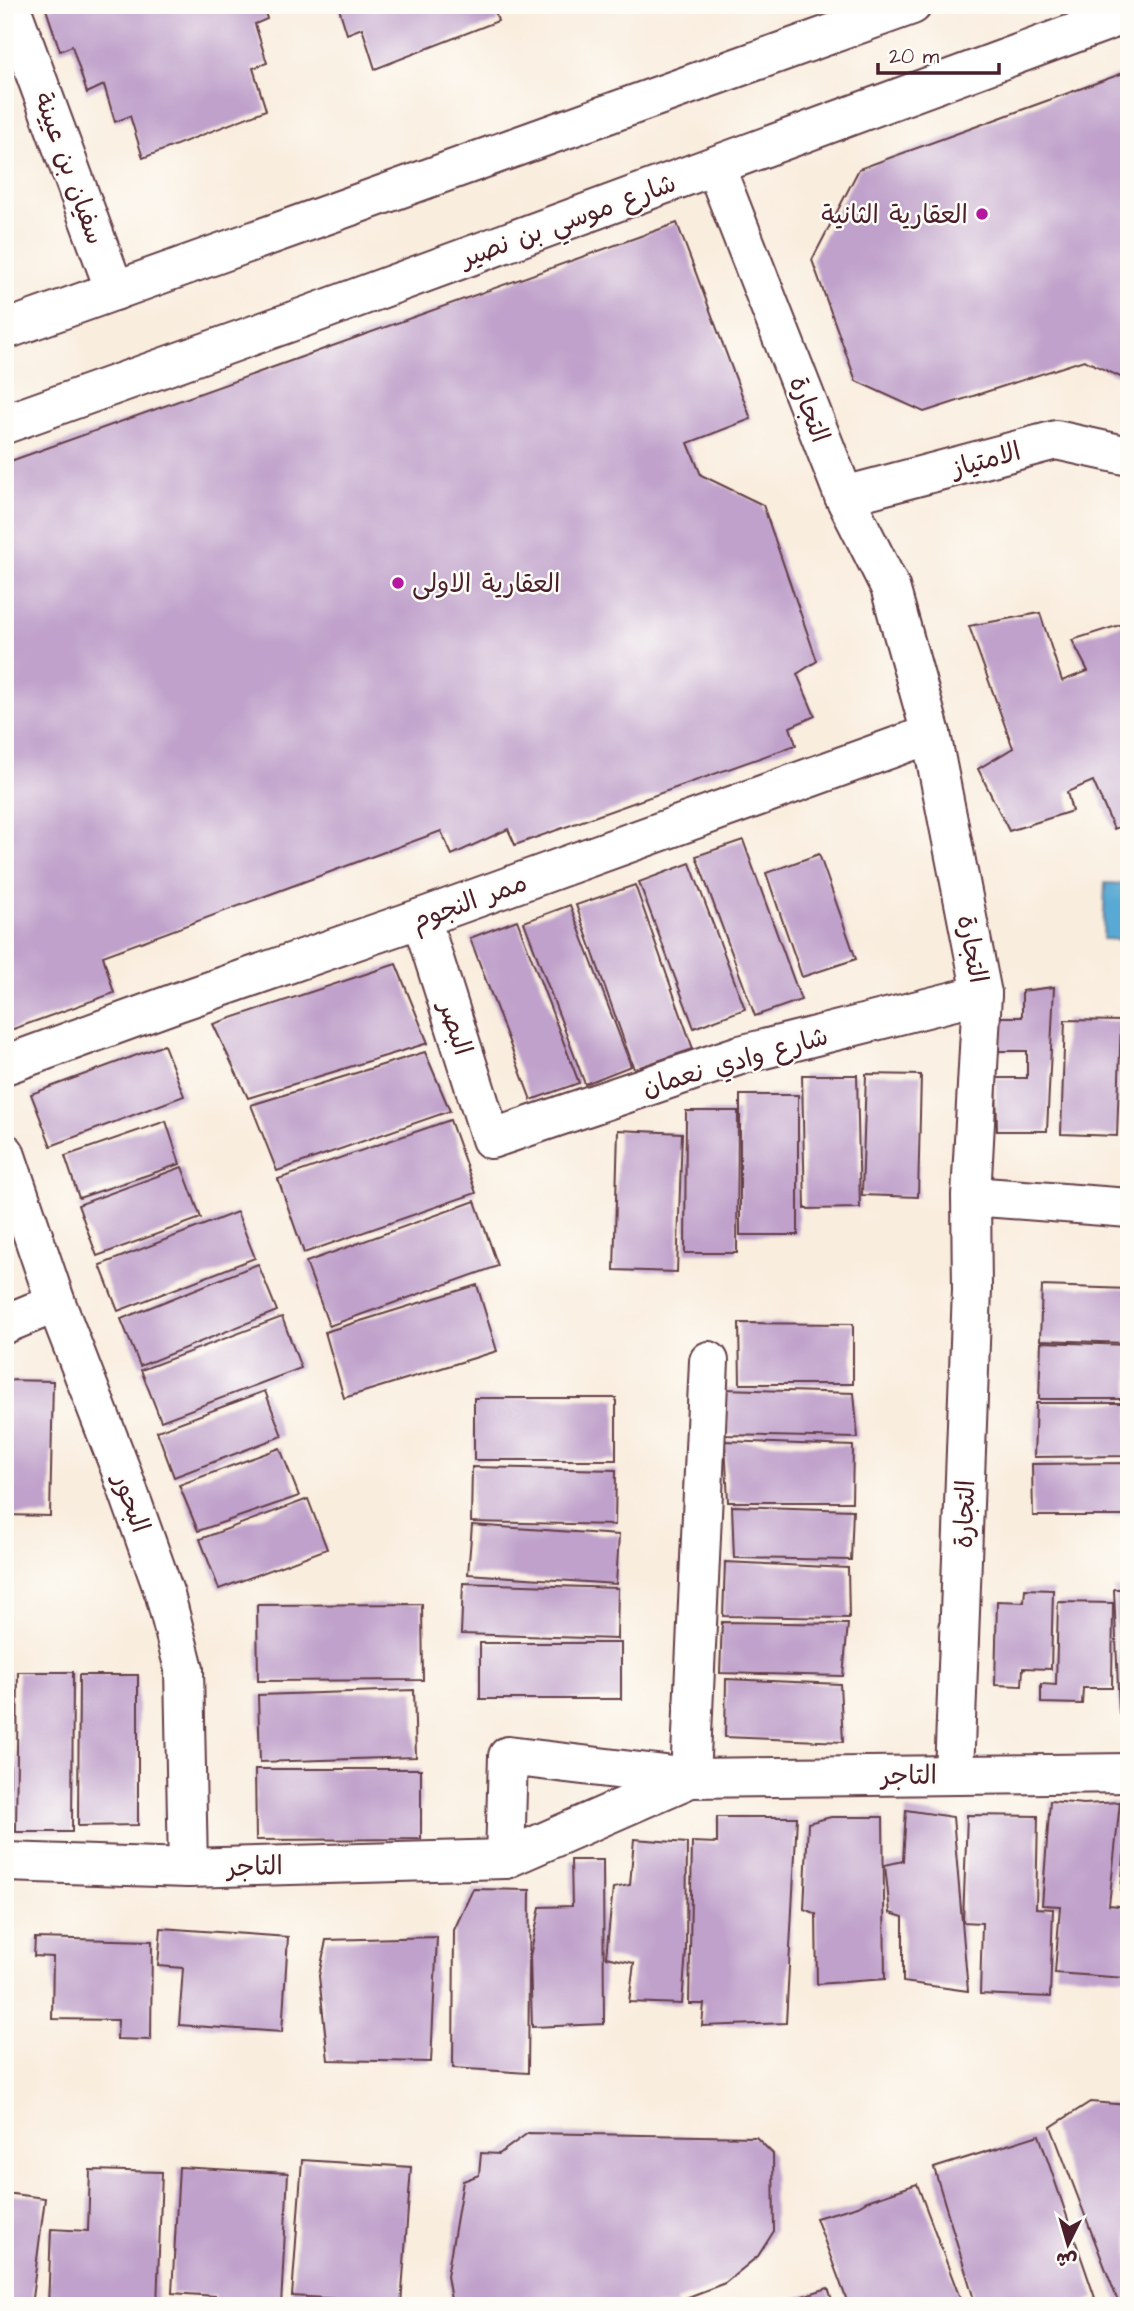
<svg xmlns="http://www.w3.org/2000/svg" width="1134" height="2311" font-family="'Architects Daughter','Playpen Sans Arabic',sans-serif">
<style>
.water{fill:#59a9d3;stroke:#52647f;stroke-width:2}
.building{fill:#c0a1cb}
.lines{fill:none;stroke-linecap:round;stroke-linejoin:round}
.street-casing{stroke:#643e46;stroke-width:42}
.secondary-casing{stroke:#643e46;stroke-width:42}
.street{stroke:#fff;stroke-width:38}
.secondary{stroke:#fff;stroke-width:38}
.poi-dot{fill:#b5179e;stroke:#fdfcf7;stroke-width:2.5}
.labels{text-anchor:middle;stroke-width:5;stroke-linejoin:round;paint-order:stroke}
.street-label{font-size:26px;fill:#4a1f2b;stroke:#fdfcf7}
.poi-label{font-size:26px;fill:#4a1f2b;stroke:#fdfcf7;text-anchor:end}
</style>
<rect width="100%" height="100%" fill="#fdfcf7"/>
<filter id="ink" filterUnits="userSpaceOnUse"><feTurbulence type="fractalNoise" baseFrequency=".0143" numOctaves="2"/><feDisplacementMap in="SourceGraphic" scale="14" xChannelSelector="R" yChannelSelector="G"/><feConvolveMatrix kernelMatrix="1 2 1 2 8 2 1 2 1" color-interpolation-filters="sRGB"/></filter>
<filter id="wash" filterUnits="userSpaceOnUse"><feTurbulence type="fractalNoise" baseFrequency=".00686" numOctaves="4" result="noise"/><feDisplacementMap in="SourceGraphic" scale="28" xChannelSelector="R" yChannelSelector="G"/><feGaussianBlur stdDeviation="1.57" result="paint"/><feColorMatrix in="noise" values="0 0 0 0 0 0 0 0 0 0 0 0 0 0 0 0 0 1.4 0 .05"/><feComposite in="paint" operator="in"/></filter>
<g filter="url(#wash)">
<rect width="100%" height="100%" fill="#f9edde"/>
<path class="water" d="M1105,883L1129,884V940L1103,939Z"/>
<g id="blocks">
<g class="building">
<path d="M56,5H263L267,19L255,24L267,63L253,68L266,110L143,158L130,116L115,122L104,85L87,93L72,46L60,51L46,9Z"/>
<path d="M338,5H493L498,21L375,69L362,28L347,34Z"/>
<path d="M1129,71V381L1084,360L924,412L856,381L812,260L859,169Z"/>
<path d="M677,223L751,419L688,443L701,475L763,505L817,661L797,674L815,716L790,727L796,745L515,845L508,829L452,855L441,831L103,956L114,993L5,1032V463Z"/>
<path d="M1040,613L1062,681L1088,671L1072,640L1129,622V823L1114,829L1093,781L1067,792L1072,811L1009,831L978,769L1013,748L969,626Z"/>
<path d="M743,840L801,1000L755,1016L696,856Z"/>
<path d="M819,854L856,959L802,977L766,873Z"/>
<path d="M690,863L745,1009L694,1028L639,882Z"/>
<path d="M635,885L693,1049L634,1069L576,905Z"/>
<path d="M570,905L631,1066L585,1084L524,922Z"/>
<path d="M517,920L579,1083L531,1100L470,938Z"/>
<path d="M396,964L428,1043L248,1098L213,1024Z"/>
<path d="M1054,987L1047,1131H997L996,1078H1027V1051H996V1017H1022V991Z"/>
<path d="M1065,1020L1121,1021L1117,1136L1061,1134Z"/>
<path d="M164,1045L184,1096L51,1146L31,1094Z"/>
<path d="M425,1052L450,1111L277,1171L251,1105Z"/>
<path d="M866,1074L921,1075L918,1197L862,1195Z"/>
<path d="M802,1075H857L860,1208L805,1209Z"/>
<rect x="740" y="1095" width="58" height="140"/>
<path d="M686,1111H738L737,1253H685Z"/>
<path d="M450,1120L476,1193L304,1253L278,1179Z"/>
<path d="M166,1121L180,1164L79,1198L65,1156Z"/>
<path d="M618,1130L682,1133L677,1272L614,1270Z"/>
<path d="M182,1167L201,1218L97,1256L78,1205Z"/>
<path d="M475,1201L498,1266L329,1326L306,1262Z"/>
<path d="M237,1212L255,1258L118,1311L100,1265Z"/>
<path d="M258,1264L277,1311L140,1366L121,1319Z"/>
<path d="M477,1285L497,1351L344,1398L325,1332Z"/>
<path d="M1042,1286L1129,1289V1343L1040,1340Z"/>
<path d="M282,1317L301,1368L161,1421L141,1370Z"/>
<path d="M739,1323L853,1324V1384H740Z"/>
<path d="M1041,1342L1129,1345V1399H1039Z"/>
<path d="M5,1380L53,1381L50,1516L5,1515Z"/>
<path d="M724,1389L854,1393L858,1438L725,1435Z"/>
<path d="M265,1391L282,1436L174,1477L157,1431Z"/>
<rect x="474" y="1398" width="142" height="62"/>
<path d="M1036,1403H1129V1456L1034,1457Z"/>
<path d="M725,1441L853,1446L852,1502H728Z"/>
<path d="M280,1448L299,1496L198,1531L179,1485Z"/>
<path d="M1129,1463V1516H1033L1032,1464Z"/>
<path d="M472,1467L616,1470L615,1525L471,1522Z"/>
<path d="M308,1499L327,1549L219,1589L200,1539Z"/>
<path d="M732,1506L853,1510L851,1560L734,1558Z"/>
<path d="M472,1525L619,1535L616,1584L468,1574Z"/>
<path d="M725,1562L848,1568L849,1618L723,1616Z"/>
<path d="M463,1583L618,1588L617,1639L461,1634Z"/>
<path d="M1025,1589L1053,1590L1051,1669L1023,1668L1022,1686L995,1685L997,1601L1024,1602Z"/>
<path d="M1114,1589H1129V1713H1119Z"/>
<path d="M1058,1602L1113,1603L1112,1688H1083L1082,1704L1041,1703V1684L1056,1685Z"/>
<path d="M422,1604L423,1680L258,1681L257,1605Z"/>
<path d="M722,1622L848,1624L843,1676L720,1673Z"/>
<rect x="480" y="1643" width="141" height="56"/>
<path d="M18,1672H73L72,1832H16Z"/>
<rect x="5" y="1673" width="5" height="154"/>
<path d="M79,1675H138V1825L78,1826Z"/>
<path d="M726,1679L840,1684L843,1742L725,1737Z"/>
<path d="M414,1690L416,1757L260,1762L258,1695Z"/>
<path d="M255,1769H421V1839L256,1840Z"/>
<path d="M1050,1801L1084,1804L1120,1802L1109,1905L1129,1907L1126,1978L1055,1973L1060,1906L1042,1905Z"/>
<path d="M906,1810L953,1817L968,1991L903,1982V1917L890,1913L885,1865L903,1861Z"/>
<path d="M967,1815L1038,1816L1036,1908L1053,1909L1050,1997L980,1994L982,1923L963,1922Z"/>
<path d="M717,1817H797L786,2023L702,2026L704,2004H689L692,1842L717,1843Z"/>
<path d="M831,1817H883L885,1979L817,1984L816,1914L804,1909L808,1823Z"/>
<path d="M1127,1818H1129V1891L1121,1890Z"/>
<path d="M634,1839L687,1843L686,1950L682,2004L629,2002L634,1963L606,1957L613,1888L630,1885Z"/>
<path d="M571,1860H603L604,2024L532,2027L530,1956L540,1907L572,1906Z"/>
<path d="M473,1889L530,1890L528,2073L453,2068L454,1930Z"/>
<path d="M5,1908H10L7,1957H5Z"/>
<path d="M161,1928L288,1937L282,2032L179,2025L183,1968L158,1966Z"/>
<path d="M437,1937L431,2062L328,2060L319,1976L326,1940Z"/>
<path d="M35,1938L152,1941L151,2040L117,2039L118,2020L52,2019L53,1957L34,1956Z"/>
<path d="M1090,2102L1129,2105V2300L1119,2304L1051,2127Z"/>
<path d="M528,2133L756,2137L773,2154L774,2231L758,2256L725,2283L675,2302L678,2306H452L447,2276L463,2181L479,2175L481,2153L499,2154Z"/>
<path d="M1039,2135L1095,2298L1074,2306H976L934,2168Z"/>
<path d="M302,2160L411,2167L401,2306H339V2299L292,2296Z"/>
<path d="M179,2167L288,2173L281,2306H214L215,2296L172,2293Z"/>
<path d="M90,2170L162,2172L157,2306H48L51,2229L88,2231Z"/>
<path d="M917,2184L963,2306H849L816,2218L858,2206L867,2201Z"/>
<path d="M5,2193L45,2198L31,2306H5Z"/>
<path d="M828,2288L834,2306H774V2305Z"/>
</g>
</g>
</g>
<g filter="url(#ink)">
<use href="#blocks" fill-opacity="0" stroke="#643e46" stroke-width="2"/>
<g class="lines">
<defs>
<g id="street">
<path d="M10,5L115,291"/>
<path d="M715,166L844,496L890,587L931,734L982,994L971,1196L972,1289L954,1774"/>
<path d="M844,496L1056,440L1129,456"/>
<path d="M421,918L491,1139L740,1055L982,994"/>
<path d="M5,1065L175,1003L421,918L931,734"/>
<path d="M5,1153L56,1303L120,1468L165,1595L184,1669L188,1868"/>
<path d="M971,1196L1129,1208"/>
<path d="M5,1324L56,1303"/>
<path d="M505,1859L508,1756L690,1778L709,1361"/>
<path d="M5,1862L188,1868L505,1859L690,1778L1129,1773"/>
</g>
<g id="secondary">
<path d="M5,330L912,5"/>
<path d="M5,424L299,319L1129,13"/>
</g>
</defs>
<use href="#street" class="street-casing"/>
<use href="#secondary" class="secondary-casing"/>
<use href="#street" class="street"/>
<use href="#secondary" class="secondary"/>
</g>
</g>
<g class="poi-dot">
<circle cx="982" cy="214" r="7"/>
<circle cx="398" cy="583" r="7"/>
</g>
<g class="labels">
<g class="street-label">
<text transform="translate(70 168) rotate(70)" y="9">سفيان بن عيينة</text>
<text transform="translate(568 220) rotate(-20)" y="9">شارع موسي بن نصير</text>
<text transform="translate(810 409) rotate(69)" y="9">التجارة</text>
<text transform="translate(986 459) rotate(-15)" y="9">الامتياز</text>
<text transform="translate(469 901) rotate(-20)" y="9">ممر النجوم</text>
<text transform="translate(973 949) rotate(79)" y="9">التجارة</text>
<text transform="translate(456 1028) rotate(72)" y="9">البصر</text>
<text transform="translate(735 1061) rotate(-16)" y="9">شارع وادي نعمان</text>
<text transform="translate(132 1503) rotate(70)" y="9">البحور</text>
<text transform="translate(964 1514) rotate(-88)" y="9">التجارة</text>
<text transform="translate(909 1775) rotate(-1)" y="9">التاجر</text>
<text transform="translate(255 1866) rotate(-2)" y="9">التاجر</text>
</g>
<g class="poi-label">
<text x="968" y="223">العقارية الثانية</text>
<text x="412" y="592" text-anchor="start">العقارية الاولى</text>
</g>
</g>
<rect width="1134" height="2311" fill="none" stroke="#fdfcf7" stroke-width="28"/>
<g transform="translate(1068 2244) rotate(185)" stroke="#fdfcf7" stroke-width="5" paint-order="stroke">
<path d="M0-5L12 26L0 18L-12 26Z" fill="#4a1f2b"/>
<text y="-10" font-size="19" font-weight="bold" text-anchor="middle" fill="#4a1f2b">ش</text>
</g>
<path d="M878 63v10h121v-10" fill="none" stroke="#4a1f2b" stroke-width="3.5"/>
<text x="889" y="63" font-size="21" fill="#4a1f2b" stroke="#fdfcf7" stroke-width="5" paint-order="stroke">20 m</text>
</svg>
